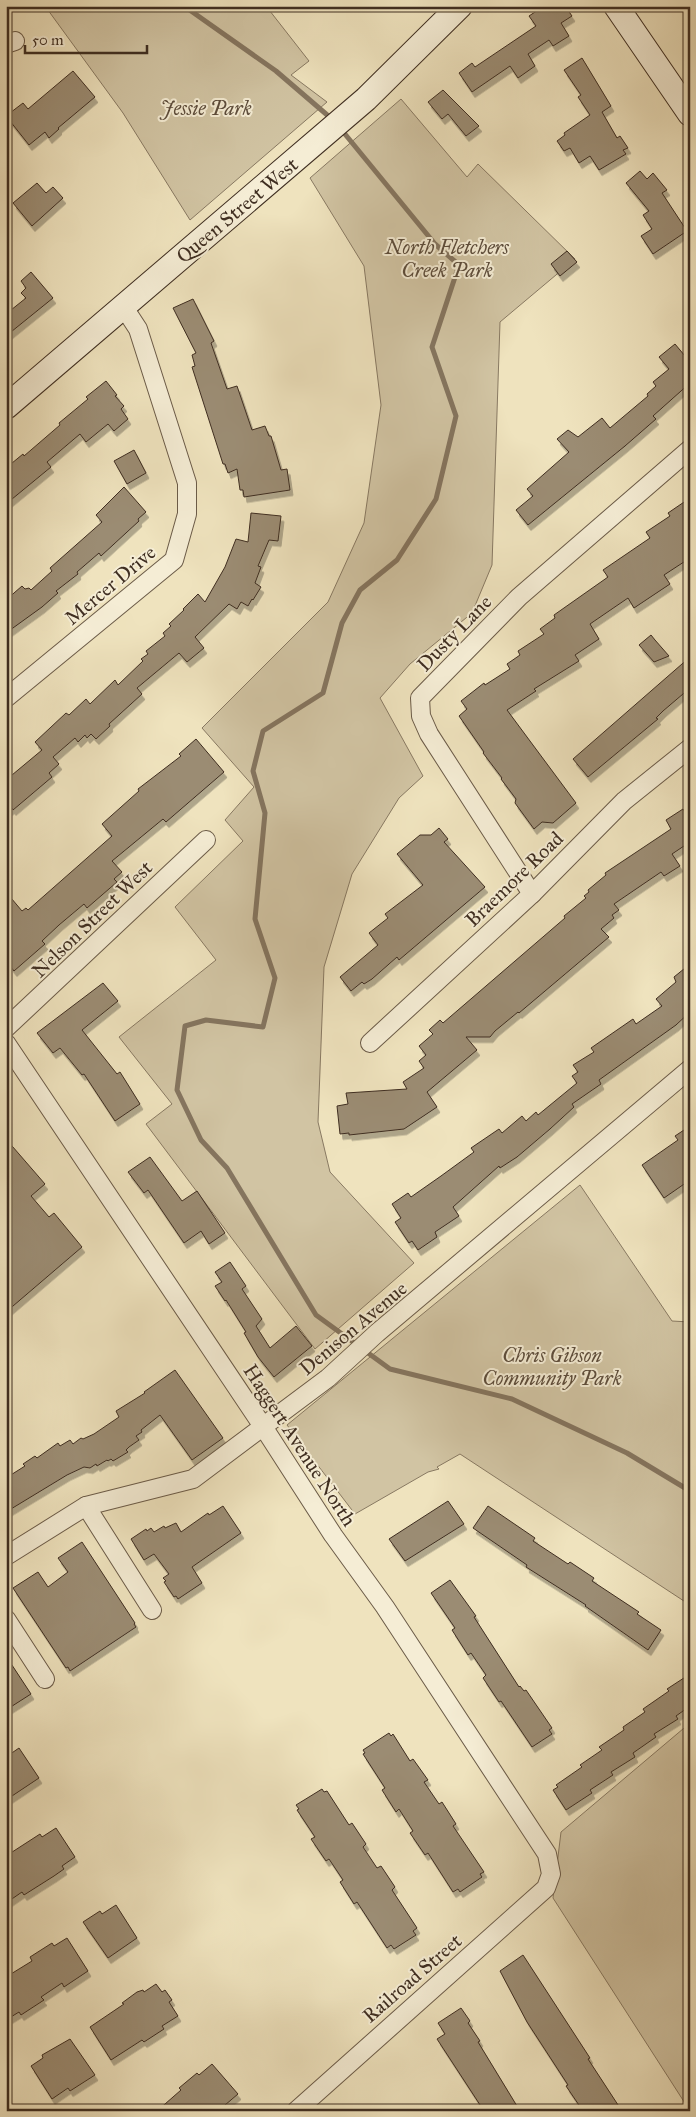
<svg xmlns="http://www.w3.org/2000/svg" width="696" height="2117" font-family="'IM FELL Great Primer',serif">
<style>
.green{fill:#d1c4a3;stroke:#887962}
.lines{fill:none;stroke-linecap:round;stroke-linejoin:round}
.stream{stroke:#85755f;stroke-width:5}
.building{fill:#9b8c73;stroke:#3f2e21;filter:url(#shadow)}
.minor-casing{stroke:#6b5b48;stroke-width:20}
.secondary-casing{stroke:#3f2e21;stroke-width:26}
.minor{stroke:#f5edd5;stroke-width:18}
.secondary{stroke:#f5edd5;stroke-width:24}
.labels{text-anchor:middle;stroke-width:4;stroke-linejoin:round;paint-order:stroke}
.park-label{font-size:20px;font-style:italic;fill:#5c4c3b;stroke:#f5edd5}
.street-label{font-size:20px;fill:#3f2e21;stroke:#f5edd5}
</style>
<defs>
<filter id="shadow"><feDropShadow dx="3" dy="5.5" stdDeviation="0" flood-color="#0004"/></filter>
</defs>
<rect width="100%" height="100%" fill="#efe3be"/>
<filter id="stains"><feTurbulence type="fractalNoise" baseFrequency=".004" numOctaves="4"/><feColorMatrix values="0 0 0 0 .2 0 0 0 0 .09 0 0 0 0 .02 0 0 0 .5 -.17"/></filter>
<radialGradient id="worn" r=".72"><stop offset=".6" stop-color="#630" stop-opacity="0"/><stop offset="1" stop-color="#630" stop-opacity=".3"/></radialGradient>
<g class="green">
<path d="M45,6H266L309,61L291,75L327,102L190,220L123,113Z"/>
<path d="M401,99L467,177L478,164L575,259L500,322L492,565L472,613L410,664L380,698L423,776L399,798L352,874L324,967L318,1122L330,1172L414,1263L315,1349L146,1124L172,1104L119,1037L216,960L175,907L243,841L225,820L254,787L202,728L328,602L364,523L381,405L364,266L310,178Z"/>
<path d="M580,1185L672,1321L690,1322V1605L460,1454L437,1467L439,1469L428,1472L355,1514L287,1425Z"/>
<path d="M690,1723V2111L553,1898L561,1832Z"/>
</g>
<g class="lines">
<g class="stream">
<path d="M184,6L276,71L333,120"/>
<path d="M340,128L435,244L459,265L432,347L456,416L436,499L397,560L360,590L342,623L323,693L263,731L253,771L265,813L255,919L275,978L263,1027L206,1020L185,1026L177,1090L201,1140L227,1168L316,1315L390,1369L512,1399L627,1453L690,1491"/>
</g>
</g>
<g class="building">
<path d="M544,6H565L572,16L561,23L569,36L553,46L549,40L528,54L535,66L518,78L510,66L472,92L459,73L472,63L475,67L536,26L529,16Z"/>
<path d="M582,58L611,106L602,112L617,138L620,136L628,148L623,150L626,154L599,170L590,156L579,163L570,148L564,151L557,141L565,135L564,133L590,115L578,97L581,95L564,70Z"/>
<path d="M73,71L95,97L58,128L59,129L49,138L45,132L29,145L6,116L23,103L28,109Z"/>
<path d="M443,90L479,126L466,136L448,114L442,119L428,102Z"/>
<path d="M640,171L647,179L653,173L667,190L662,193L687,231L653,254L641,236L652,229L643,215L649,211L626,183Z"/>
<path d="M37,183L46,193L53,187L63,198L32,226L13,203Z"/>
<path d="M567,251L577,262L560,276L551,264Z"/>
<path d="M31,272L53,298L6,336V314L26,298L21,293L26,288L21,281Z"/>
<path d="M193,299L214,341L211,343L227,389L237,386L252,430L265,426L269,436H271L281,470L287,469L290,490L244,497L243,490H240L237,469L228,473L225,464H223L192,367L195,366L192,355L196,353L173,308Z"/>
<path d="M675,344L690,362V383L653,416L656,419L625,446L528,525L516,510L533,496L527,489L569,452L557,439L568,430L578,437L602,418L610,428L648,396L647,394L656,386L653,382L669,369L659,357Z"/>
<path d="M106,381L117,395L115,396L124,406L121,409L128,419L114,431L108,424L86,442L80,434L47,462L51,467L6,504V468L23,454L24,456L60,425L59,423L88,399L86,397Z"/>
<path d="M134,450L146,473L127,484L114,461Z"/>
<path d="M124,487L146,512L138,519L139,521L101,556L99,553L77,572L78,574L56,591L58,593L42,607L6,633V600L22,586L25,589L29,588L31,590L52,571L50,568L102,522L96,515Z"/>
<path d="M690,498V558L664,575L670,584L634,608L628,598L590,624L599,639L575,655L579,661L534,689L536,691L507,710L576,803L553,823L542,822L534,829L515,803L516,799L501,779L502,778L483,753L484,752L459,716L467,709L461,701L484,683L485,685L510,669L507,664L520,655L518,651L544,634L540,629L555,618L554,615L608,577L603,570L650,538L646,532L670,516L668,513Z"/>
<path d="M251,513L281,516L278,541L269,540L258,566L261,567L255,583L261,587L253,600L252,599L248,606L241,602L237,609L229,604L195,637L204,648L187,662L179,653L137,688L142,694L109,724L110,726L96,739L91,734L87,738L85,735L78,742L75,738L53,757L59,764L49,773L52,777L13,810L12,808L6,812V780L42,750L35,742L66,713L69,715L86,699L90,704L115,680L118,685L143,661L141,659L148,654L146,651L165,636L163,633L171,626L169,624L184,610L183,609L198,594L205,602L225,567L236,539L248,542Z"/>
<path d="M651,635L655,640L669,656L654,662L639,645Z"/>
<path d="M690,657V688L663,711L656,718L658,719L588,777L573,759Z"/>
<path d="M196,739L224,772L166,822L163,819L112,861L122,872L114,879L117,882L87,908L84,904L59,925L42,941L45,944L14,971L6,961V892L22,911L26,908L28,910L112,836L102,824L139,791L138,789L181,756L179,754Z"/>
<path d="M683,809L690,820V842L672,854L680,866L664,876L661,872L614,904L619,910L612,915L614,918L601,929L609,937L519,1013L518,1012L495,1031L490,1037H466L477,1050L427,1092L437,1107L404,1129L349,1135V1133L340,1134L337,1106L348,1104L346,1093L407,1089L403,1082L424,1068L419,1061L426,1055L419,1046L433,1034L429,1030L440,1020L443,1023L565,918L564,916L586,898L584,896L589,892L588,890L606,875L605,873L671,829L666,820Z"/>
<path d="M439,828L448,839L444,842L485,887L399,960L397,957L372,979L364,984L362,982L351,991L340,977L378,945L369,933L388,918L385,914L423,885L397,854L420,835H431Z"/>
<path d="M690,964V1012L676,1025L599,1080L601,1084L572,1104L574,1107L550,1129L517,1157L500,1168L499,1166L453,1207L459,1216L435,1232L437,1237L418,1250L412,1241L409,1243L395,1222L401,1218L392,1204L408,1193L411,1197L441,1176L474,1152L471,1148L499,1129L502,1133L522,1116L526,1121L536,1112L538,1115L577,1083L572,1076L578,1072L573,1065L594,1052L591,1048L633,1019L636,1024L662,1006L656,999L676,982L674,977Z"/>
<path d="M103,983L118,1001L82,1030L117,1074L120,1072L140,1104L115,1121L84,1074L82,1075L60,1048L53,1053L37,1033Z"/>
<path d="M690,1126V1180L664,1198L642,1165L678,1140L675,1136Z"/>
<path d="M6,1139L45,1184L31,1196L49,1217L54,1213L82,1247L6,1312Z"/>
<path d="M150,1157L182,1201L197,1191L225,1233L209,1244L201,1231L184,1243L148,1190L144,1193L128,1172Z"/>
<path d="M230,1262L246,1286L242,1289L262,1319L256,1326L270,1348L296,1326L312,1346L274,1377L258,1357L244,1333L246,1332L226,1300L225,1301L215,1286L222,1282L215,1272Z"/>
<path d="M175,1370L223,1438L192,1460L160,1415L141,1430L142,1432L136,1436L139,1440L129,1447L126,1450L128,1452L113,1461L111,1459L108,1461L107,1460L97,1466L96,1464L90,1468L84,1467L67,1475L6,1512V1478L25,1466L23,1464L35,1456L37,1458L58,1443L60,1446L70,1440L73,1444L81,1438L83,1439L94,1434L119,1417L116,1411L145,1393L144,1392Z"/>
<path d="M448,1501L464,1524L405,1561L389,1539Z"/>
<path d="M223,1506L241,1533L192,1567L202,1583L178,1599L176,1596L174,1597L164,1582L166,1581L163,1578L169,1574L154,1554L144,1560L131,1539L146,1529L147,1531L151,1528L154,1532L164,1526L165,1528L176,1523L181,1532L208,1513L209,1515Z"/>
<path d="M488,1506L535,1538L533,1541L568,1564L570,1562L594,1578L592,1581L639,1612L637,1614L661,1630L648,1650L585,1606L586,1605L526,1567L527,1565L473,1528Z"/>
<path d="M82,1542L135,1623L134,1624L136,1627L70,1671L68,1667L66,1668L13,1588L38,1572L48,1587L68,1572L58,1558Z"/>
<path d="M450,1580L476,1616L474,1617L519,1687L520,1686L524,1691L526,1690L552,1728L549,1730L552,1734L532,1747L501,1701L499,1702L483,1678L486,1675L471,1653L468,1655L452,1630L455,1628L431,1593Z"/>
<path d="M6,1656L31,1694L6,1710Z"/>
<path d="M690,1674V1706L676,1716L678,1719L654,1734L656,1737L633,1753L635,1757L611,1772L613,1775L590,1790L592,1793L566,1810L553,1790L558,1787L556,1785L582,1767L580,1765L602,1750L599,1747L624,1730L623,1727L645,1712L643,1709L669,1691L667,1689Z"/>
<path d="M389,1733L391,1736L393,1734L410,1761L413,1759L428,1780L424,1782L439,1804L442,1802L456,1824L453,1826L484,1872L480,1874L482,1877L460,1892L458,1889L453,1892L428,1853L425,1855L410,1833L413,1831L399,1809L396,1812L382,1790L385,1788L363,1754L365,1753L363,1750Z"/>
<path d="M19,1748L39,1778L6,1800V1757Z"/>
<path d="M322,1789L324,1792L327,1791L349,1825L352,1823L366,1844L363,1847L377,1868L381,1866L395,1887L392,1890L417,1928L413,1931L416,1935L394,1949L391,1945L387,1948L357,1902L354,1904L340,1882L343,1880L329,1859L326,1861L311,1839L315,1837L297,1810L299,1809L296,1805Z"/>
<path d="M56,1828L75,1857L62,1866L64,1869L54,1876L24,1895L22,1892L6,1903V1856L40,1834L42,1837Z"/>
<path d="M116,1905L137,1938L108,1958L83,1922L100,1911L102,1914Z"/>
<path d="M67,1938L88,1971L64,1987L62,1983L41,1997L44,2000L21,2015L19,2012L6,2020V1977L32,1961L30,1957L52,1943L54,1946Z"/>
<path d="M523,1955L590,2058L588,2059L622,2111H583L566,2086L568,2085L527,2022L500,1971Z"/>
<path d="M156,1984L162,1992L165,1990L172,2000L169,2002L178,2016L162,2026L164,2029L144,2042L142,2040L111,2060L90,2027L124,2004L122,2003L137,1992L143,1990L144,1992Z"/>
<path d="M461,2008L470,2021L468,2023L480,2041L478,2042L520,2111H484L437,2039L445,2034L438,2023Z"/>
<path d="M70,2039L95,2075L70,2091L68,2088L52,2099L31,2066L43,2058L42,2055Z"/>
<path d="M212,2064L238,2094L218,2111H157L181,2090L179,2088L197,2073L199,2075Z"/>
</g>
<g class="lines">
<defs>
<g id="minor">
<path d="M6,44L15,41"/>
<path d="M6,698L174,560L187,514V483L138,329L123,306"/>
<path d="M532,894L429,734L421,716L420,698L519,597L690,449"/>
<path d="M6,1028L206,840"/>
<path d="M6,1043L264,1428L333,1535L385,1607L547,1854L551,1874L546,1888L296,2111"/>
<path d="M370,1043L532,894L624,801L690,748"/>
<path d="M86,1506L152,1610"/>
<path d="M6,1556L86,1506L193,1479L328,1378L377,1333L690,1069"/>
<path d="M6,1619L45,1679"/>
</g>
<g id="secondary">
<path d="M616,6L690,114"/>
<path d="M6,407L366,99L460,6"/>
</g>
</defs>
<use href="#minor" class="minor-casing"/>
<use href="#secondary" class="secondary-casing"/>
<use href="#minor" class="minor"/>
<use href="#secondary" class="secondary"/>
</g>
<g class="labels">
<g class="park-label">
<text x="206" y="115">Jessie Park</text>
<text x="447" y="254">North Fletchers<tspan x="447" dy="23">Creek Park</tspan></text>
<text x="552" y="1362">Chris Gibson<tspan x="552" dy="23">Community Park</tspan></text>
</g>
<g class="street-label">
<text transform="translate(237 210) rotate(-40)" y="7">Queen Street West</text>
<text transform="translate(110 585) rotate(-40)" y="7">Mercer Drive</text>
<text transform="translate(454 633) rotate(-46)" y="7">Dusty Lane</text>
<text transform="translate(514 879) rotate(-44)" y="7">Braemore Road</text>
<text transform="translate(92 919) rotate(-44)" y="7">Nelson Street West</text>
<text transform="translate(353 1328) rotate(-40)" y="7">Denison Avenue</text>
<text transform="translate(300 1445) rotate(57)" y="7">Haggert Avenue North</text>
<text transform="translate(412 1978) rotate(-41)" y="7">Railroad Street</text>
</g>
</g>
<rect width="696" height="2117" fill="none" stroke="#efe3be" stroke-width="25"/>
<rect x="8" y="8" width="681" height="2102" fill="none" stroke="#3f2e21" stroke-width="2.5"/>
<rect x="12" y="12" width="671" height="2092" fill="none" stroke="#3f2e21"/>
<path d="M25 45v8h122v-8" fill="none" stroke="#3f2e21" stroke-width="2.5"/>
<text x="32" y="45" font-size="15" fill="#3f2e21" stroke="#f5edd5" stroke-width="4" paint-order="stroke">50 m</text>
<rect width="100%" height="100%" filter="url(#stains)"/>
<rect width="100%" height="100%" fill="url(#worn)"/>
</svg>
